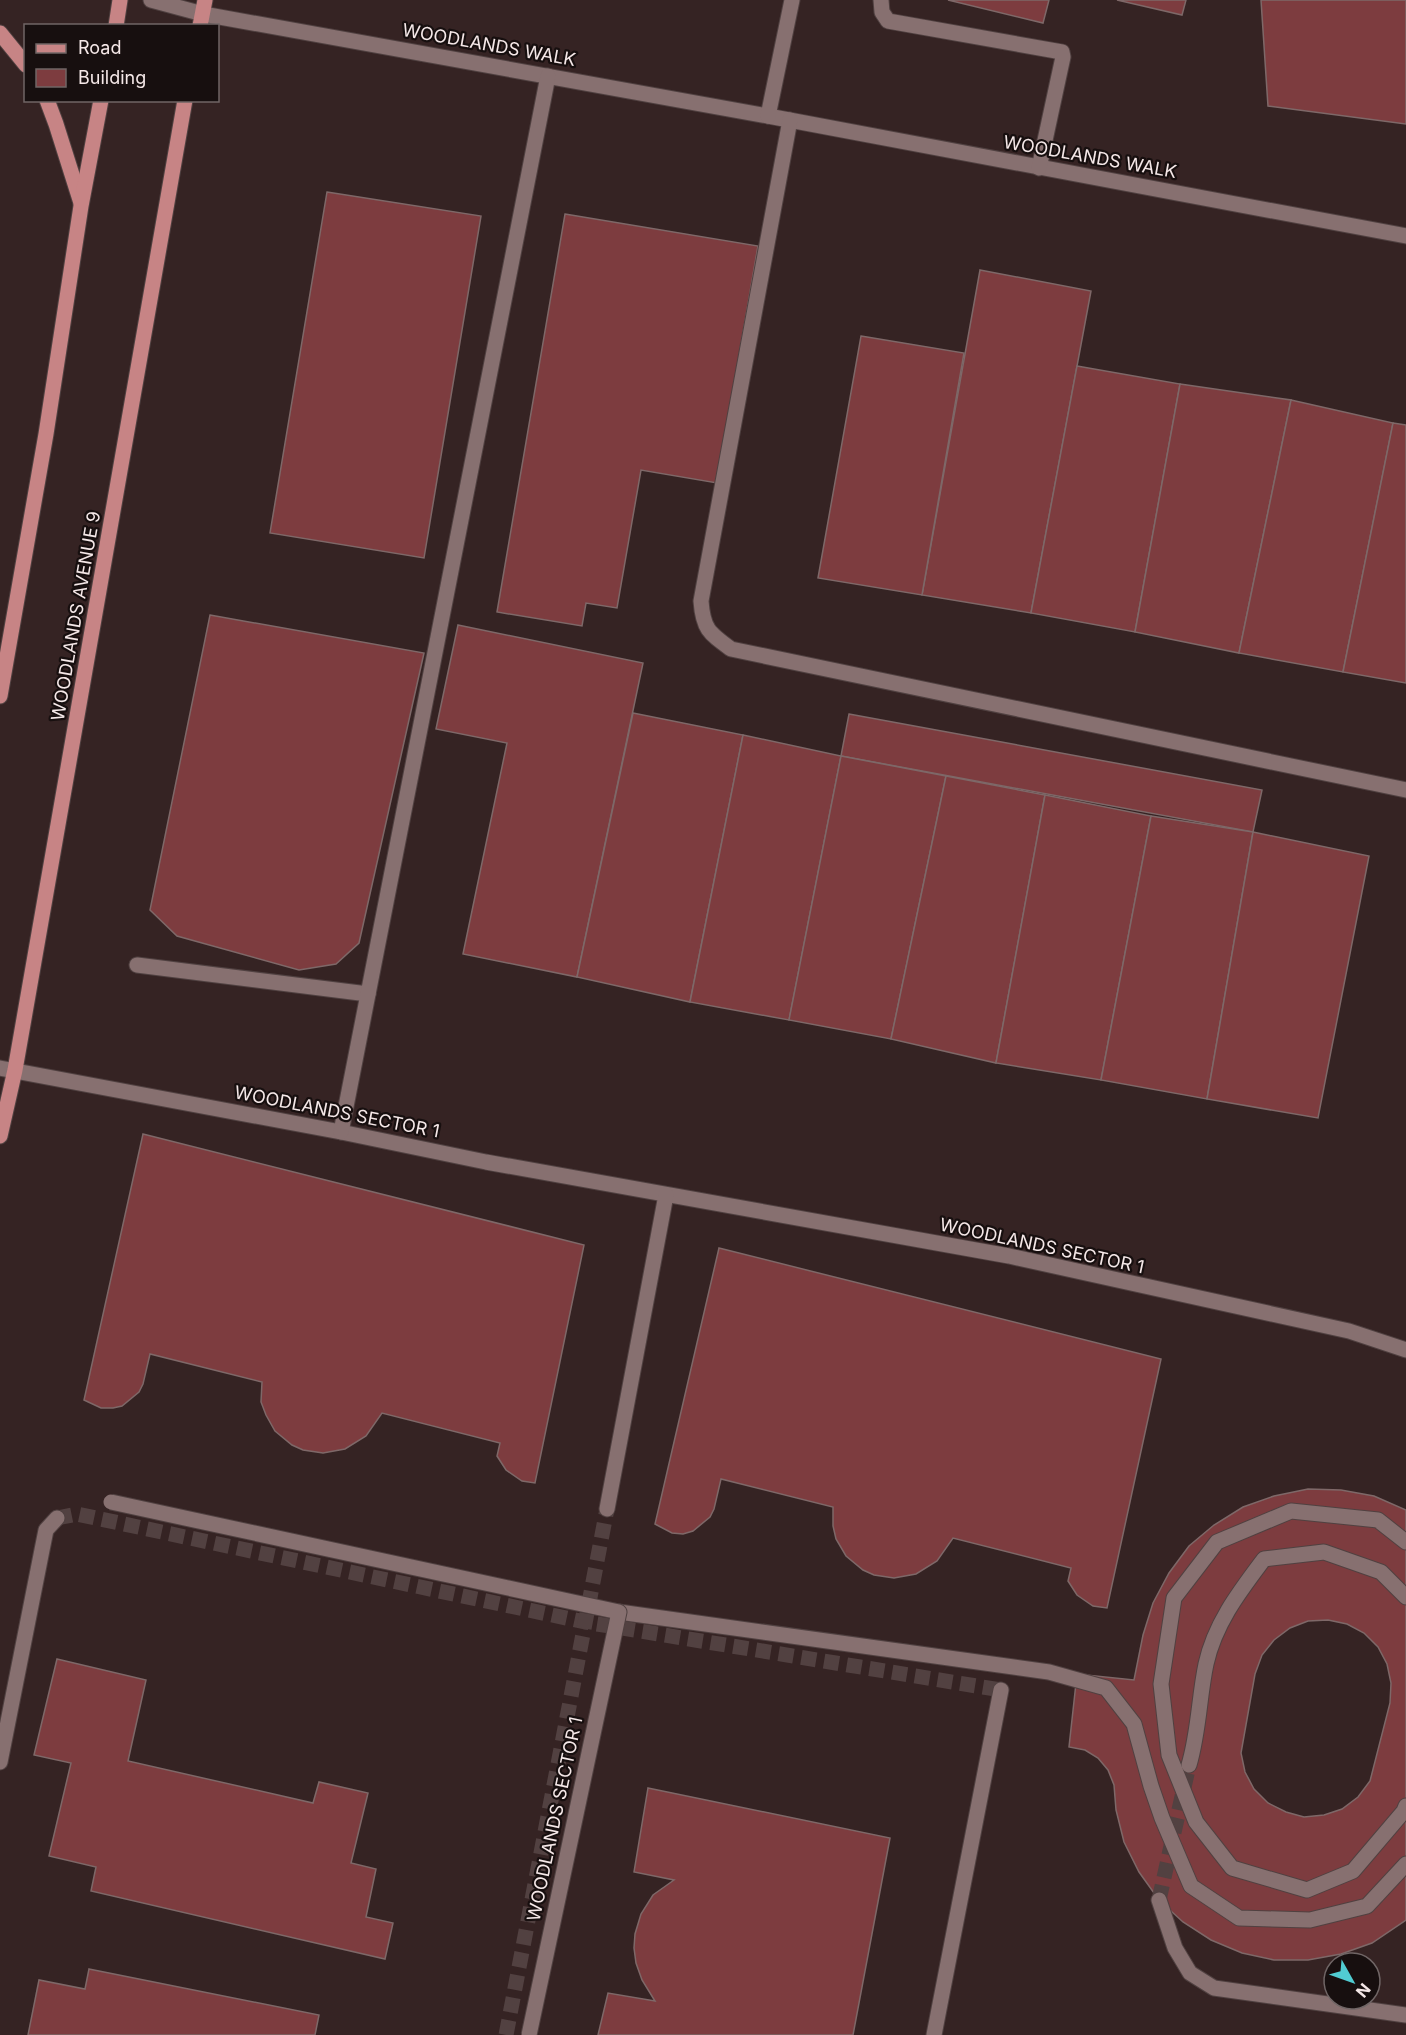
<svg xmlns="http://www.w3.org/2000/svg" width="1406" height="2035" font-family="Inter,sans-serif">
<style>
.building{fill:#7d3c3f;stroke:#7e6868;stroke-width:1.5;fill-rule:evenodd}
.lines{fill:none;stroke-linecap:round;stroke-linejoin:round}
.minor-tunnel{stroke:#524141;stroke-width:15;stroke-dasharray:15 8;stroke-linecap:butt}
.minor-casing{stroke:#504141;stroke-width:17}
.major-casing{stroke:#504141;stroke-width:17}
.minor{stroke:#877070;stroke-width:15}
.major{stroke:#c78485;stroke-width:15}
.minor-bridge-casing{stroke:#504141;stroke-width:17;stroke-linecap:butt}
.minor-bridge{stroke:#877070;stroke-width:15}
.labels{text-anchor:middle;stroke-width:4.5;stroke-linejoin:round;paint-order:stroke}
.street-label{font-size:18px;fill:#f5e8e8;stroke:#170f0f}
</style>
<rect width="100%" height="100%" fill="#352323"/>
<g class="building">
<path d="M948,0H1049L1043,23Z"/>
<path d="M1117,0H1186L1182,15Z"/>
<path d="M1261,0H1406V124L1268,106Z"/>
<path d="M327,192L481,216L424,558L270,533Z"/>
<path d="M565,214L758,246L717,483L641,470L617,608L586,603L582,626L497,612Z"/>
<path d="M980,270L1091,291L1031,613L922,595Z"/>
<path d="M861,336L964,353L922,595L818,578Z"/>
<path d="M1077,366L1180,384L1135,632L1031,613Z"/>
<path d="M1180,384L1291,400L1239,653L1135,632Z"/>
<path d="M1291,400L1393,423L1343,672L1239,653Z"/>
<path d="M1393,423L1406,425V683L1343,672Z"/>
<path d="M210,615L424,653L359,943L336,964L299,970L177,936L150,910Z"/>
<path d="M458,625L643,663L577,977L463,954L507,743L436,729Z"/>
<path d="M633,713L743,735L690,1002L577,977Z"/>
<path d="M849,714L1262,790L1253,832L841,756Z"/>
<path d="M743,735L841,756L789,1020L690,1002Z"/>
<path d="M841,756L946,776L891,1039L789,1020Z"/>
<path d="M946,776L1045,795L996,1063L891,1039Z"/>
<path d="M1045,795L1151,816L1101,1080L996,1063Z"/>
<path d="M1151,816L1253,832L1207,1099L1101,1080Z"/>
<path d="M1253,832L1369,856L1318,1118L1207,1099Z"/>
<path d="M143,1134L584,1245L535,1483L522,1481L506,1470L497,1456L500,1443L382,1413L366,1436L345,1449L323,1453L303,1450L292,1445L275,1431L266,1415L261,1402L262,1382L150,1354L143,1384L139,1392L122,1406L113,1408H101L84,1400Z"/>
<path d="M719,1248L1161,1359L1107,1608L1093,1606L1077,1595L1068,1581L1071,1568L953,1538L937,1561L916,1574L894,1578L874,1575L863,1570L846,1556L836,1539L833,1526V1507L721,1479L714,1509L710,1517L693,1531L683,1534L672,1533L655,1524Z"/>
<path d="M1308,1489L1341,1490L1374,1496L1406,1510V1920L1372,1943L1341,1954L1308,1960H1274L1242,1953L1211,1940L1183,1922L1159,1900L1139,1872L1124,1842L1116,1810L1114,1785L1108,1770L1098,1758L1085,1750L1069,1747L1077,1674L1134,1680L1143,1635L1153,1603L1169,1573L1189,1546L1214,1525L1243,1507L1274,1496ZM1328,1620L1347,1624L1364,1633L1378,1647L1387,1664L1391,1683L1390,1703L1370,1781L1358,1797L1342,1809L1324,1815L1304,1817L1286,1812L1268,1803L1254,1789L1245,1772L1241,1753L1255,1674L1262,1655L1274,1640L1290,1628L1308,1621Z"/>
<path d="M57,1659L146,1680L128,1761L313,1803L319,1782L368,1793L351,1863L376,1869L366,1917L393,1923L385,1959L91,1891L96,1867L49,1856L71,1763L34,1755Z"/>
<path d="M648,1788L890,1838L853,2035H598L608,1993L655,2001L642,1980L636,1963L634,1948L635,1934L641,1914L653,1895L674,1880L634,1872Z"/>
<path d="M89,1969L319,2015L315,2035H28L39,1980L85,1989Z"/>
</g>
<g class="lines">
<g class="minor-tunnel">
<path d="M57,1518L77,1514L585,1622L1001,1690"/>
<path d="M1159,1900L1189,1765"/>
<path d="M506,2035L607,1509"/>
</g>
<defs>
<g id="minor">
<path d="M151,0L203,14L768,116L1406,236"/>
<path d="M881,0L882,12L888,21L1062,52L1063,57L1039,168"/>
<path d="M768,116L792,0"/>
<path d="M790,120L701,601C703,629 709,633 731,649L1406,790"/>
<path d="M137,965L368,994"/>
<path d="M0,1068L341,1132L486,1162L1009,1256L1349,1331L1406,1350"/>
<path d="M341,1132L548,76"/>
<path d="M607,1509L666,1195"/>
<path d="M1406,1542L1378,1520L1291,1511L1217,1542L1174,1598L1161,1684L1169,1755L1196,1822L1232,1868L1307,1890L1353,1871L1404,1811L1406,1806"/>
<path d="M619,1612L1049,1672L1106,1688L1134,1724L1151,1786L1162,1818L1191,1886L1239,1918L1310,1920L1367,1906L1406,1864"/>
<path d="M0,1762L42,1550L46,1530L57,1518"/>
<path d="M1189,1765C1199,1731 1199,1697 1206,1664C1215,1623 1240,1591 1264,1559L1324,1552L1381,1572L1406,1597"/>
<path d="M1159,1900L1175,1948L1190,1973L1214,1988L1406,2015"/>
<path d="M934,2035L1001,1690"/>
</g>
<g id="major">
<path d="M116,26L120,0"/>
<path d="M200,26L205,0"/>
<path d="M0,33L26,65"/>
<path d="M47,100L56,124L81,203"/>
<path d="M0,696L46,434L81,206L101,100"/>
<path d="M0,1136L15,1070L185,100"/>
</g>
</defs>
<use href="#minor" class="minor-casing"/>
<use href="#major" class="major-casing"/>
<use href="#minor" class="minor"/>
<use href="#major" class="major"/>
<defs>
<path id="minor-bridge" d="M111,1502L619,1612L529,2035"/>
</defs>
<use href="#minor-bridge" class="minor-bridge-casing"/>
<use href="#minor-bridge" class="minor-bridge"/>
</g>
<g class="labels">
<g class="street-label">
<text transform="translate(489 45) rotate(10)" y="6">WOODLANDS WALK</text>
<text transform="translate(1090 157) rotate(10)" y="6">WOODLANDS WALK</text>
<text transform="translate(76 616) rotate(-80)" y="6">WOODLANDS AVENUE 9</text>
<text transform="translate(337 1112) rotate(11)" y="6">WOODLANDS SECTOR 1</text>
<text transform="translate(1042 1246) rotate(12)" y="6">WOODLANDS SECTOR 1</text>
<text transform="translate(555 1819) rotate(-78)" y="6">WOODLANDS SECTOR 1</text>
</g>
</g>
<rect x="24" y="24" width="195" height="78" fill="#170f0f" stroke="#706666" stroke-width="1.5"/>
<rect x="36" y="44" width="30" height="9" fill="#c78485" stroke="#706666" stroke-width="1.5"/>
<text x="78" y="54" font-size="18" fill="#f5e8e8">Road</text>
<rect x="36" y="69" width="30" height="18" fill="#7d3c3f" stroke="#706666" stroke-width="1.5"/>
<text x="78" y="84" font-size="18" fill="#f5e8e8">Building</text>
<g transform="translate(1352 1981) rotate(130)"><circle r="28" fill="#170f0f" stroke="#706666" stroke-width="1.5"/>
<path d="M0-4.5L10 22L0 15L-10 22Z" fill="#51ccd2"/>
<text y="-9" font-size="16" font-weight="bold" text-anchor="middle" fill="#f5e8e8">N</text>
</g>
</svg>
